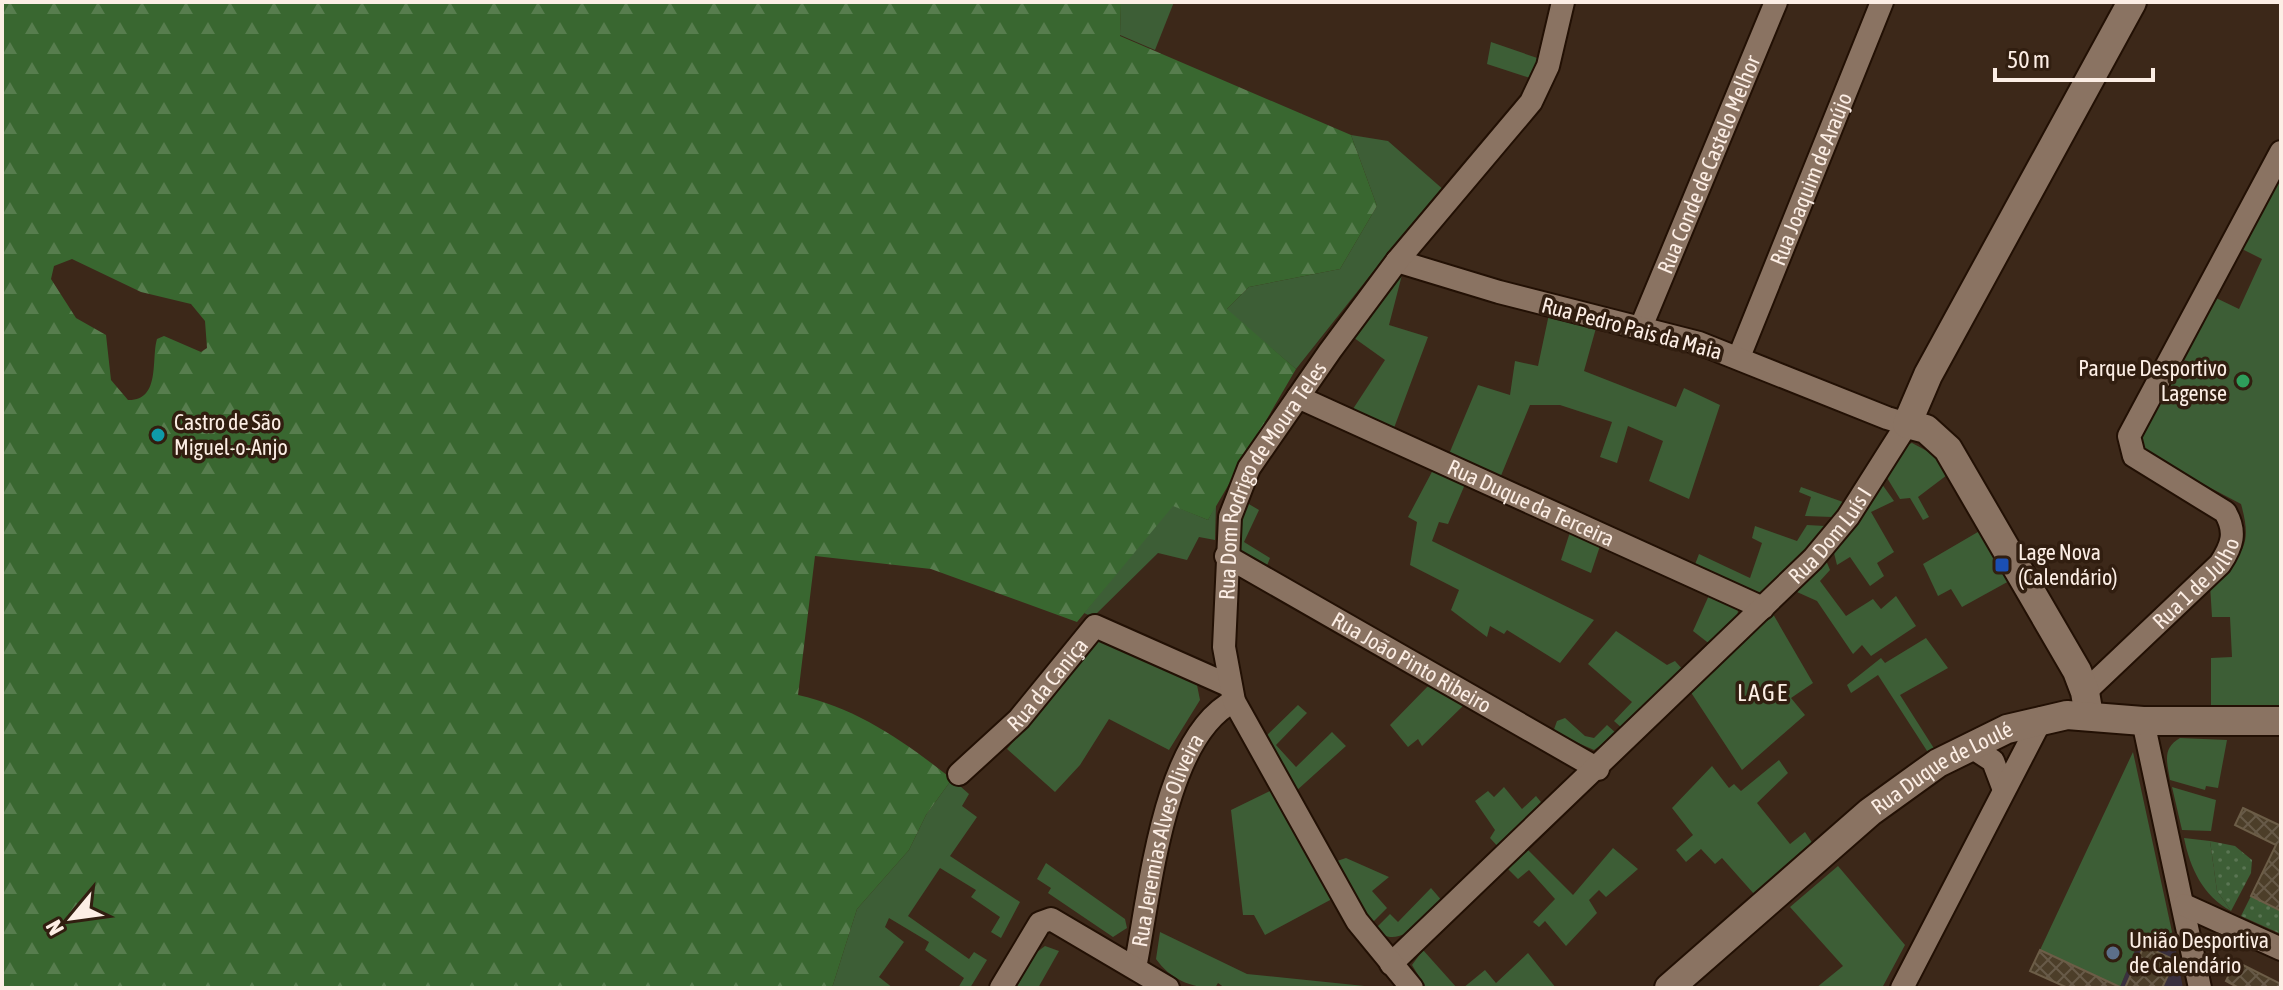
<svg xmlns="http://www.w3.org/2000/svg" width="2283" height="990" font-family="'Asap Condensed',sans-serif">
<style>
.commercial{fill:#3a303f}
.green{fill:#3d5e36}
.forest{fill:url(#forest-firs);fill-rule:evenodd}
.garden{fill:url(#garden-dots)}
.building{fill:url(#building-cross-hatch);stroke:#6c5d47;stroke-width:2}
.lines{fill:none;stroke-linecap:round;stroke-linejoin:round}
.minor-casing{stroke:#221004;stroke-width:26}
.tertiary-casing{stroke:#221004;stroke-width:32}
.minor{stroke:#8a7362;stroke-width:22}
.tertiary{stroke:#8a7362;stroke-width:28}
.leisure-dot{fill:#2e9e5b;stroke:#311e10;stroke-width:3}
.culture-dot{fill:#0f9aa8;stroke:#311e10;stroke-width:3}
.transit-dot{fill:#1a4fb4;stroke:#311e10;stroke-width:3}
.service-dot{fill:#5c6f8a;stroke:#311e10;stroke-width:3}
.labels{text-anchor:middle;stroke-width:7;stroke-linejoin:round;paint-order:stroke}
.street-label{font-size:22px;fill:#fceee5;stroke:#311e10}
.poi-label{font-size:22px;fill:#fceee5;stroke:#311e10;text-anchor:start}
.neighbourhood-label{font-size:24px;letter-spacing:2px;fill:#fceee5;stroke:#311e10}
</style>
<defs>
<pattern id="forest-firs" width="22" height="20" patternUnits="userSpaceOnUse" patternTransform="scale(2)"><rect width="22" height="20" fill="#396730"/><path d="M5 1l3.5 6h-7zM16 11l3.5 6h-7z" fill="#577d4e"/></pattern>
<pattern id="garden-dots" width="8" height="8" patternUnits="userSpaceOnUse" patternTransform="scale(2)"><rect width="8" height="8" fill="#3d5e36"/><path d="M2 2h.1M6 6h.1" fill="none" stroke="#5a7553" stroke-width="1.8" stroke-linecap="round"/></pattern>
<pattern id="building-cross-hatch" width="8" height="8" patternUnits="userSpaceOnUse" patternTransform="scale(2)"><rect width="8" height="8" fill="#4c3e29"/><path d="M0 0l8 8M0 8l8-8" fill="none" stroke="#675a48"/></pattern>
</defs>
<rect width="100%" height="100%" fill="#3c2819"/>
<path class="commercial" d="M2142,933L2169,943L2174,941L2183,988L2120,987Z"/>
<g class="green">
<path d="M1121,2H1174L1155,50L1120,35Z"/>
<path d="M1491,42L1543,60L1533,79L1487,64Z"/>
<path d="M1351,135L1388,141L1445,191L1380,263L1296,369L1226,310L1249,287L1340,269L1377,206Z"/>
<path d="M2281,169V711L2211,710V658L2232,657L2230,617H2212L2210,585C2240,554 2254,550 2241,504L2148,455L2138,444L2142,428L2214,297L2239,309L2262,259L2238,247Z"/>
<path d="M1403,271L1389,325L1428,337L1394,428L1353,409L1385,360L1350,335Z"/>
<path d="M1549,314L1596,328L1584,371L1676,407L1684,388L1720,405L1689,499L1649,481L1663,441L1628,426L1617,463L1600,457L1612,422L1560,405H1530L1500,478L1449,454L1478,385L1510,395L1515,361L1538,366Z"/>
<path d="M1912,443L1929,452L1951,472L1918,497L1929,517L1923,520L1910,498L1900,499L1884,473L1901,447Z"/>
<path d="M1434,468L1466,482L1448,524L1439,522L1432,541L1594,620L1560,663L1507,630L1504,634L1490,626L1487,637L1451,610L1459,590L1410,565L1417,522L1408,517Z"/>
<path d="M1879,480L1894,501L1871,512L1894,552L1877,563L1884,576L1870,586L1850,557L1837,565L1833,549Z"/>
<path d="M1801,487L1843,502L1832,517L1805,516L1811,497L1799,492Z"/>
<path d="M1242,500L1259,510L1244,542L1270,558L1266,568L1239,553Z"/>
<path d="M1172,505L1208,520L1216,505L1215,540L1199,537L1187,560L1158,553L1093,617L1084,613Z"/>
<path d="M1807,525L1825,526L1802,557L1762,594L1694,567L1699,554L1750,578L1762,543L1752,538L1755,526L1797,541Z"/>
<path d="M1571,529L1601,543L1591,573L1561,560Z"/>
<path d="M1983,529L2011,580L1962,607L1951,589L1938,596L1923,564Z"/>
<path d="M1825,558L1830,570L1820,581L1846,616L1873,599L1881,609L1896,596L1916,626L1871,656L1862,645L1853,654L1817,601L1797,592Z"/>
<path d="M1710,593L1738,610L1737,620L1711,645L1693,631Z"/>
<path d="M1773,614L1813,683L1791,698L1805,715L1742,770L1690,691Z"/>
<path d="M1616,631L1667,665L1675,661L1684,671L1623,729L1614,721L1632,702L1588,664Z"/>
<path d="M1926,638L1948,668L1900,695L1935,750L1929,754L1878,675L1851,693L1847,685L1881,658L1885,663Z"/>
<path d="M1100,639L1197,685L1200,700L1169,750L1109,719L1080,765L1055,792L1007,749Z"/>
<path d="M1431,683L1466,703L1422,746L1418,739L1408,747L1390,725Z"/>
<path d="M1298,705L1307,713L1276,745L1296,767L1332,732L1346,746L1295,792L1264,738Z"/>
<path d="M1565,718L1585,736L1594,738L1607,725L1617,734L1594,750L1553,732L1557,721Z"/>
<path d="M2180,738L2227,740L2218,788L2206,786L2205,790L2170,780C2167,762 2162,748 2180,738Z"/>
<path d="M2133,752L2174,941L2169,943L2142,933L2120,987L2040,950Z"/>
<path d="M1779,760L1788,773L1757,803L1790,844L1805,832L1813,844L1754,894L1722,858L1715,864L1701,849L1686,862L1676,850L1693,835L1672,808L1712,766L1729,788L1734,784L1741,791Z"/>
<path d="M952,779L969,794L962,806L977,817L950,856L1020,902L1001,938L991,932L1000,917L971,897L976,890L940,868L908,916L969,959L974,952L987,960L970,988H958L964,978L925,950L929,942L889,918L885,927L904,942L879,977L893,988H832L857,909L909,850L926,815Z"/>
<path d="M1504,787L1522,809L1536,796L1545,807L1500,849L1490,838L1495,830L1475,801L1488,791L1494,797Z"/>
<path d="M2172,787L2216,800L2211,831L2182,830Z"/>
<path d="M1272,790L1332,899L1265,935L1254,915H1243L1231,810Z"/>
<path d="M2184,838L2210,841L2217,891L2231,911C2203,896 2190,868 2184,838Z"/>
<path d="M1613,848L1638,869L1606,897L1599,890L1589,900L1597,913L1566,946L1545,921L1539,927L1533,922L1555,899L1529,870L1518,879L1508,869L1528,850L1573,895Z"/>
<path d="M1346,858L1389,877L1372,891L1387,908L1371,924L1334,862Z"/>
<path d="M1046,863L1125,919L1127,928L1113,937L1048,893L1051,888L1037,879Z"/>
<path d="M1838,866L1905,945L1882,988H1816L1843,966L1790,907Z"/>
<path d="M1431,888L1443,902C1426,917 1398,953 1375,929L1390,914L1398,922Z"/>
<path d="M1160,932L1247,974L1384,988H1225L1218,983L1215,988C1191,988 1170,979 1156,959Z"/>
<path d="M1045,946L1059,951L1038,988H1016L1037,952Z"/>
<path d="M1423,950L1457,988H1426L1412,965Z"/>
<path d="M1528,953L1556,988H1463L1485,970L1496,983Z"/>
</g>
<path class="forest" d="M2,2H1121L1120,36L1351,135L1377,206L1340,269L1249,287L1227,309L1296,369L1208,520L1173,506L1077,622L931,569L815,556L798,695C857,708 905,742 952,779L926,815L909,850L857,909L832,988H2ZM72,259L141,292L191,304L205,321L207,348L201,352L164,336L157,339C151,359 161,401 128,400L111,380L106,335L76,318L51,279L54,266Z"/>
<g class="garden">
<path d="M2210,841L2235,846L2252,860L2251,873L2231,911L2217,891Z"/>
<path d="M2251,896L2281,911V934L2241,916Z"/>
</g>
<g class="building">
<path d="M2243,808L2281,826V911L2251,896L2276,845L2235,825Z"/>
<path d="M2144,946L2175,960L2162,988H2125Z"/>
<path d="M2040,950L2122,988H2068L2030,971Z"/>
<path d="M2235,961L2281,984V988H2239L2226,981Z"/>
</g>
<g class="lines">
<defs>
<g id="minor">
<path id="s1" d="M1641,327L1776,2"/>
<path id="s2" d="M1739,357L1882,2"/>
<path id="s3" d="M1298,397L1763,608"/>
<path id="s4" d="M1226,556L1598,769"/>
<path id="s5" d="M2085,692L2220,564C2232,546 2237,532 2225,512L2134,456L2129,436L2281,152"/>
<path d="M2143,721L2200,988"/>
<path d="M1970,746L1993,761L2004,790"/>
<path id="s6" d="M959,774L1019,719L1095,626L1228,685"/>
<path d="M2184,905L2281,949"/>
<path id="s7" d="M1391,964L1813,559L1848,517L1907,424L1887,418L1699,343L1499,292L1397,261"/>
<path id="s8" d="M1135,968C1150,894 1163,737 1234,701"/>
<path d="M1001,988L1040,923L1051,919L1168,988"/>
<path id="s9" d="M1412,988L1357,921L1234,701L1224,647L1230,517L1249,468L1330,351L1397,261L1531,102L1548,66L1563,2"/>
<path d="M1902,988L2042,718"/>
</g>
<g id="tertiary">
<path d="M2089,716L2085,692L2077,671L1948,449L1926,429L1907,424L1928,375L2132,2"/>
<path id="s10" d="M1669,988L1870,812L1938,763L2007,729L2067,715L2143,721H2281"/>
</g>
</defs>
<use href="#minor" class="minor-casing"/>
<use href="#tertiary" class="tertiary-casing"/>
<use href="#minor" class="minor"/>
<use href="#tertiary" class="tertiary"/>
</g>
<circle class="leisure-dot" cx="2243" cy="381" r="8"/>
<circle class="culture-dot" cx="158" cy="435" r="8"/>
<rect class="transit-dot" x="1994" y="557" width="16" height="16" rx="4"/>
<circle class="service-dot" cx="2113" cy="953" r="8"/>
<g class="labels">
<g class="street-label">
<text dy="8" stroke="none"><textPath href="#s1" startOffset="176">Rua Conde de Castelo Melhor</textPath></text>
<text dy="8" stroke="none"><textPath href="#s2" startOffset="192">Rua Joaquim de Araújo</textPath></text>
<text transform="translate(1632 328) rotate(15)" y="8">Rua Pedro Pais da Maia</text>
<text dy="8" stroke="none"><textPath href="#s9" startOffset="572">Rua Dom Rodrigo de Moura Teles</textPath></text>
<text dy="8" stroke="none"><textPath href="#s3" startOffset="256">Rua Duque da Terceira</textPath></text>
<text dy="8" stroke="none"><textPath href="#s7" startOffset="614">Rua Dom Luís I</textPath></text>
<text dy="8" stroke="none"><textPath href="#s5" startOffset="156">Rua 1 de Julho</textPath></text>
<text dy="8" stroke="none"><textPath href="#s4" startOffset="214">Rua João Pinto Ribeiro</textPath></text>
<text dy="8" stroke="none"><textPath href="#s6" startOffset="126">Rua da Caniça</textPath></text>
<text dy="8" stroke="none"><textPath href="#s10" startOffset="352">Rua Duque de Loulé</textPath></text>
<text dy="8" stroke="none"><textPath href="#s8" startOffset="132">Rua Jeremias Alves Oliveira</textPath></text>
</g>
<g class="poi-label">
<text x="2227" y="376" text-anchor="end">Parque Desportivo<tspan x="2227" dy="25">Lagense</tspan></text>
<text x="174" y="430">Castro de São<tspan x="174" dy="25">Miguel-o-Anjo</tspan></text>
<text x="2018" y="560">Lage Nova<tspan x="2018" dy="25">(Calendário)</tspan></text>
<text x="2129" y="948">União Desportiva<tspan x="2129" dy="25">de Calendário</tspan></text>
</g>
<g class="neighbourhood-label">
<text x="1763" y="701">LAGE</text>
</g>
</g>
<rect width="2283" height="990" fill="none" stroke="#fceee5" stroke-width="8"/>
<g transform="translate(72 918) rotate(241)" stroke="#311e10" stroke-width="6" paint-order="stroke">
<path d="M0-6L14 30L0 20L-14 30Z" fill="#fceee5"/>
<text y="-12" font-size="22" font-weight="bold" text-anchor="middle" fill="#fceee5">N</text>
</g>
<path d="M1995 68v12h158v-12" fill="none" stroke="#fceee5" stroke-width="4"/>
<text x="2007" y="68" font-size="24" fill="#fceee5" stroke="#311e10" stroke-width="6" paint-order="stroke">50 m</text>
</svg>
